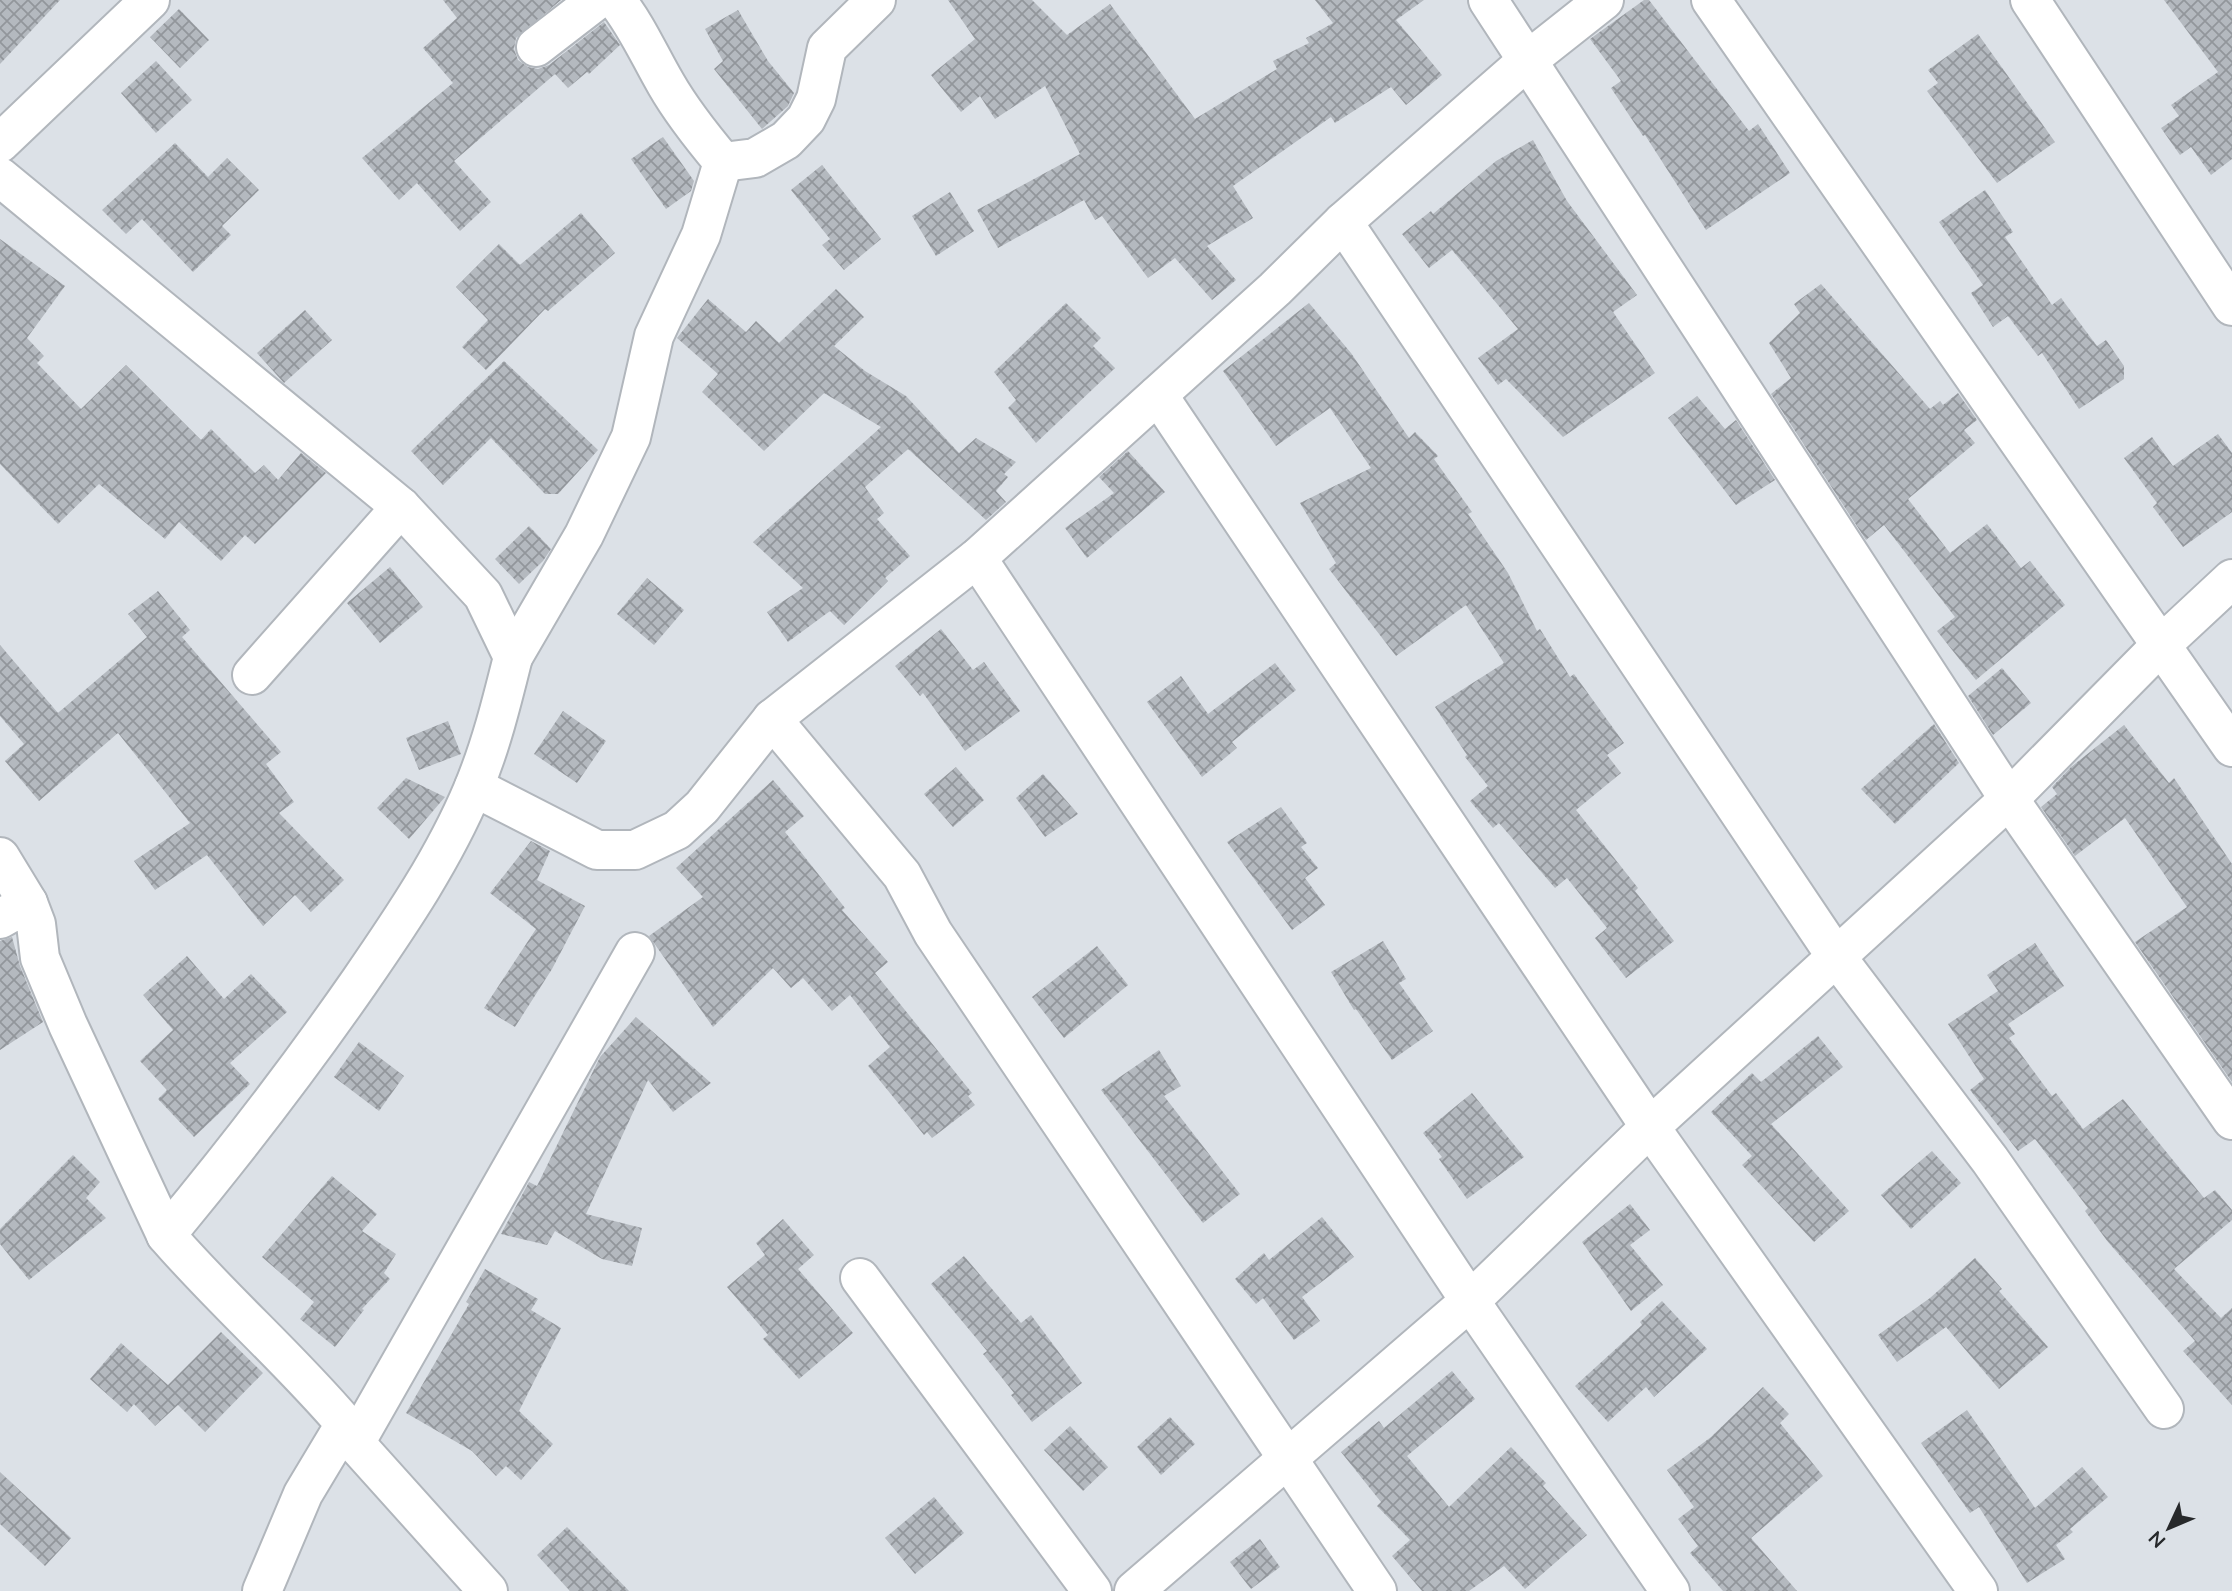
<svg xmlns="http://www.w3.org/2000/svg" width="2232" height="1591" font-family="Mulish,sans-serif">
<style>
.building{fill:url(#building-cross-hatch)}
.lines{fill:none;stroke-linecap:round;stroke-linejoin:round}
.minor-casing{stroke:#b1b6bc;stroke-width:42}
.minor{stroke:#fff;stroke-width:38}
</style>
<defs>
<pattern id="building-cross-hatch" width="8" height="8" patternUnits="userSpaceOnUse" patternTransform="scale(1.75)"><rect width="8" height="8" fill="#b4b9bf"/><path d="M0 0l8 8M0 8l8-8" fill="none" stroke="#92969b"/></pattern>
</defs>
<rect width="100%" height="100%" fill="#dce1e7"/>
<g class="building">
<path d="M0,0H60L0,64Z"/>
<path d="M443,0H561L516,38L514,49L518,60L528,67L538,69L549,65L604,22L620,45L589,74L587,72L568,88L555,74L454,161L491,202L460,231L417,183L399,200L362,158L453,83L423,48L457,18Z"/>
<path d="M948,0H1032L1067,35L1110,4L1195,119L1277,69L1273,61L1309,43L1306,38L1333,23L1315,0H1424L1396,20L1442,75L1406,105L1391,87L1335,123L1331,117L1233,186L1253,218L1207,246L1236,280L1212,300L1175,258L1148,278L1102,216L1095,220L1084,200L998,248L977,210L1080,154L1045,86L995,119L980,96L961,112L931,75L975,39Z"/>
<path d="M1644,0H1649L1749,131L1758,124L1790,173L1706,230L1645,135L1643,136L1611,88L1621,81L1590,39Z"/>
<path d="M2164,0H2232V159L2211,175L2191,147L2180,155L2161,128L2179,116L2171,105L2218,72Z"/>
<path d="M179,9L209,40L180,68L150,37Z"/>
<path d="M738,10L768,61L794,93L788,106L762,129L714,69L723,61L705,29Z"/>
<path d="M1978,34L2055,142L1997,183L1927,91L1938,83L1928,70Z"/>
<path d="M156,61L192,100L156,133L121,93Z"/>
<path d="M663,137L694,181L691,191L666,209L631,159Z"/>
<path d="M1533,140L1567,201L1637,295L1613,312L1655,373L1563,437L1506,379L1498,385L1478,358L1518,329L1452,250L1429,268L1402,234L1431,211L1433,214L1496,161Z"/>
<path d="M175,143L208,177L227,158L259,190L222,226L231,235L193,272L142,219L126,234L102,210Z"/>
<path d="M822,165L881,239L844,270L822,245L830,239L791,190Z"/>
<path d="M1985,190L2013,232L2005,237L2052,305L2061,298L2097,346L2106,340L2124,366V379L2079,409L2042,353L2038,356L2008,316L1993,327L1971,293L1983,285L1939,222Z"/>
<path d="M950,192L974,231L936,256L912,216Z"/>
<path d="M581,213L615,253L548,311L545,309L486,370L462,347L488,320L456,287L499,244L520,265Z"/>
<path d="M0,239L65,286L27,338L44,356L37,363L81,409L126,365L201,440L211,429L255,473L264,465L278,480L301,453L326,473L255,544L245,535L221,561L179,522L165,539L99,484L58,524L0,464Z"/>
<path d="M1821,284L1930,409L1940,401L1943,405L1958,393L1977,420L1964,430L1975,443L1908,499L1950,553L1987,524L2021,568L2030,561L2065,605L1976,680L1937,631L1955,617L1884,525L1866,540L1771,394L1791,378L1769,343L1800,313L1794,304Z"/>
<path d="M836,289L864,317L834,346L865,371L906,396L959,453L976,438L1016,462L1004,474L1008,477L996,491L1006,502L986,520L908,449L865,487L884,513L877,519L910,556L885,578L888,581L844,625L830,611L788,642L767,612L803,588L753,542L881,427L824,393L764,451L702,392L718,374L677,338L708,299L746,332L756,321L779,343Z"/>
<path d="M1066,303L1101,338L1093,346L1115,368L1036,443L1008,408L1016,400L994,372Z"/>
<path d="M1309,303L1351,353L1409,438L1415,432L1438,456L1434,459L1472,512L1468,514L1508,573L1537,631L1540,629L1570,677L1574,674L1624,743L1607,755L1621,773L1576,810L1638,888L1635,891L1674,941L1626,978L1595,938L1607,928L1567,878L1555,888L1499,823L1493,828L1470,801L1488,786L1465,757L1467,755L1435,707L1504,663L1466,605L1396,656L1329,569L1336,563L1300,503L1371,468L1330,408L1276,446L1223,371Z"/>
<path d="M305,310L332,340L284,383L257,353Z"/>
<path d="M504,361L598,450L558,494H545L491,438L443,485L411,451Z"/>
<path d="M1697,396L1725,429L1736,420L1775,480L1736,505L1668,418Z"/>
<path d="M2218,434L2232,453V512L2183,547L2153,507L2157,503L2124,458L2152,437L2173,466Z"/>
<path d="M1128,451L1165,492L1087,558L1065,528L1114,493L1099,477Z"/>
<path d="M529,526L551,549L543,561L519,584L495,559Z"/>
<path d="M390,567L423,607L380,643L347,603Z"/>
<path d="M647,578L684,610L654,645L617,614Z"/>
<path d="M158,591L190,630L182,637L281,752L266,764L294,802L279,813L344,880L311,912L295,895L263,926L207,855L155,890L134,861L190,823L118,733L39,801L5,761L24,744L0,716V645L58,713L147,637L128,614Z"/>
<path d="M941,629L973,670L984,662L1020,711L965,751L923,693L920,696L895,666Z"/>
<path d="M1275,663L1296,690L1232,742L1237,748L1202,777L1147,702L1181,676L1208,714Z"/>
<path d="M2002,668L2031,703L1993,735L1968,696Z"/>
<path d="M563,711L606,741L577,783L534,754Z"/>
<path d="M448,721L461,754L419,770L406,738Z"/>
<path d="M1934,724L1959,763L1895,824L1861,789Z"/>
<path d="M2124,725L2169,783L2174,778L2232,864V1082L2135,942L2187,907L2125,818L2075,856L2041,807L2057,794L2052,787L2071,767Z"/>
<path d="M956,767L984,800L953,827L924,794Z"/>
<path d="M1043,774L1078,814L1045,837L1016,798Z"/>
<path d="M406,778L445,797L409,839L377,808Z"/>
<path d="M773,780L804,816L785,832L845,908L842,910L888,962L875,973L972,1093L968,1096L975,1105L932,1138L927,1132L924,1135L868,1066L890,1047L850,995L832,1011L803,978L791,988L773,968L713,1027L649,936L703,897L676,868Z"/>
<path d="M1281,807L1307,843L1301,847L1318,868L1305,878L1325,905L1292,930L1227,842Z"/>
<path d="M531,841L550,851L537,880L585,906L552,969L515,1027L484,1008L536,929L490,893Z"/>
<path d="M12,937L20,966L43,1022L0,1050V941Z"/>
<path d="M1383,941L1406,979L1399,983L1433,1031L1392,1060L1356,1009L1354,1010L1331,972Z"/>
<path d="M2035,943L2064,986L2008,1024L2015,1034L2009,1038L2052,1096L2056,1093L2083,1129L2123,1099L2204,1198L2215,1190L2232,1210V1220L2174,1269L2221,1318L2232,1308V1405L2183,1351L2195,1341L2108,1242L2085,1211L2088,1208L2035,1139L2018,1151L1970,1090L1984,1079L1948,1024L1998,991L1987,975Z"/>
<path d="M1097,946L1128,985L1064,1038L1032,997Z"/>
<path d="M187,956L224,999L251,974L287,1012L230,1063L250,1084L194,1137L158,1099L167,1090L140,1061L173,1030L143,995Z"/>
<path d="M636,1017L711,1083L673,1112L648,1080L586,1214L642,1228L632,1266L602,1259L555,1231L547,1245L501,1234L529,1182L537,1186L600,1057Z"/>
<path d="M1818,1036L1843,1067L1771,1124L1849,1211L1814,1242L1742,1165L1752,1156L1711,1112L1752,1073L1761,1082Z"/>
<path d="M359,1042L404,1076L379,1111L334,1077Z"/>
<path d="M1159,1050L1181,1086L1164,1096L1240,1194L1203,1223L1101,1090Z"/>
<path d="M1472,1093L1524,1157L1467,1199L1439,1159L1442,1157L1423,1133Z"/>
<path d="M1932,1151L1961,1183L1911,1229L1881,1195Z"/>
<path d="M73,1155L100,1182L86,1198L106,1218L29,1280L0,1244V1229Z"/>
<path d="M332,1176L377,1214L362,1231L396,1254L384,1273L390,1279L362,1309L364,1310L335,1347L300,1319L314,1302L262,1257Z"/>
<path d="M1630,1204L1650,1230L1630,1245L1663,1285L1631,1311L1582,1242Z"/>
<path d="M1322,1217L1354,1257L1302,1297L1320,1321L1294,1340L1263,1298L1256,1304L1235,1279L1264,1253L1269,1260Z"/>
<path d="M783,1219L814,1255L798,1269L853,1333L799,1379L763,1339L768,1335L727,1287L765,1255L756,1243Z"/>
<path d="M964,1256L1021,1323L1031,1315L1082,1383L1032,1422L1011,1395L1014,1393L983,1354L987,1351L931,1284Z"/>
<path d="M1975,1258L2002,1289L1999,1291L2048,1347L1999,1389L1946,1327L1897,1362L1878,1335L1930,1298Z"/>
<path d="M485,1269L538,1299L531,1310L561,1328L519,1411L553,1444L521,1480L506,1466L496,1476L472,1451L406,1413L469,1304L466,1302Z"/>
<path d="M1662,1301L1707,1349L1654,1397L1646,1387L1608,1422L1575,1386L1642,1325L1640,1322Z"/>
<path d="M221,1332L263,1373L205,1432L178,1405L155,1426L134,1404L127,1412L90,1379L121,1343L168,1385Z"/>
<path d="M1452,1371L1475,1399L1407,1456L1449,1507L1511,1447L1546,1483L1543,1486L1587,1535L1525,1589L1504,1566L1469,1591H1422L1392,1556L1410,1540L1377,1506L1381,1502L1341,1452L1379,1421L1384,1428Z"/>
<path d="M1763,1387L1789,1414L1780,1423L1823,1476L1751,1538L1797,1591H1723L1690,1553L1698,1546L1678,1519L1694,1507L1667,1470L1711,1437Z"/>
<path d="M1967,1410L2035,1508L2082,1467L2108,1497L2070,1529L2073,1532L2056,1545L2065,1559L2027,1583L1979,1507L1970,1513L1921,1443Z"/>
<path d="M1170,1417L1195,1444L1161,1475L1137,1447Z"/>
<path d="M1070,1426L1108,1467L1083,1491L1044,1450Z"/>
<path d="M0,1472L71,1538L45,1566L0,1524Z"/>
<path d="M934,1497L964,1533L915,1574L885,1538Z"/>
<path d="M567,1527L629,1591H570L537,1555Z"/>
<path d="M1260,1539L1280,1567L1251,1589L1230,1562Z"/>
</g>
<g class="lines">
<defs>
<g id="minor">
<path d="M1488,0L2009,799L2232,1120"/>
<path d="M1711,0L2232,747"/>
<path d="M2030,0L2232,306"/>
<path d="M536,47L597,0"/>
<path d="M0,143L150,0"/>
<path d="M723,162L755,158L786,140L806,119L816,99L827,48L876,0"/>
<path d="M0,177L401,507L483,595L513,657C502,701 491,746 473,789C444,858 402,920 360,981C299,1069 234,1153 166,1235C223,1301 289,1358 345,1424L303,1494L262,1591"/>
<path d="M1343,222L1835,955L1990,1160L2164,1409"/>
<path d="M1158,395L1650,1127L1978,1591"/>
<path d="M977,558L1470,1301L1670,1591"/>
<path d="M513,657L584,535L631,437L654,336L701,235L723,162C702,137 682,112 666,84C649,55 637,26 616,0"/>
<path d="M252,675L401,507"/>
<path d="M772,719L902,875L933,933L1377,1591"/>
<path d="M474,787L597,850H635L677,830L702,807L772,719L977,558L1275,289L1343,222L1528,60L1604,0"/>
<path d="M0,857L28,903"/>
<path d="M0,919L28,903L36,924L40,958L68,1025L166,1235"/>
<path d="M860,1278L1092,1591"/>
<path d="M345,1424L355,1443L488,1591"/>
<path d="M355,1443L635,952"/>
<path d="M1134,1591L1470,1301L1650,1127L2009,799L2160,646L2232,579"/>
</g>
</defs>
<use href="#minor" class="minor-casing"/>
<use href="#minor" class="minor"/>
</g>
<g transform="translate(2169 1528) rotate(226)" stroke="#dce1e7" stroke-width="5" paint-order="stroke">
<path d="M0-5L12 26L0 18L-12 26Z" fill="#27292b"/>
<text y="-10" font-size="19" font-weight="bold" text-anchor="middle" fill="#27292b">N</text>
</g>
</svg>
